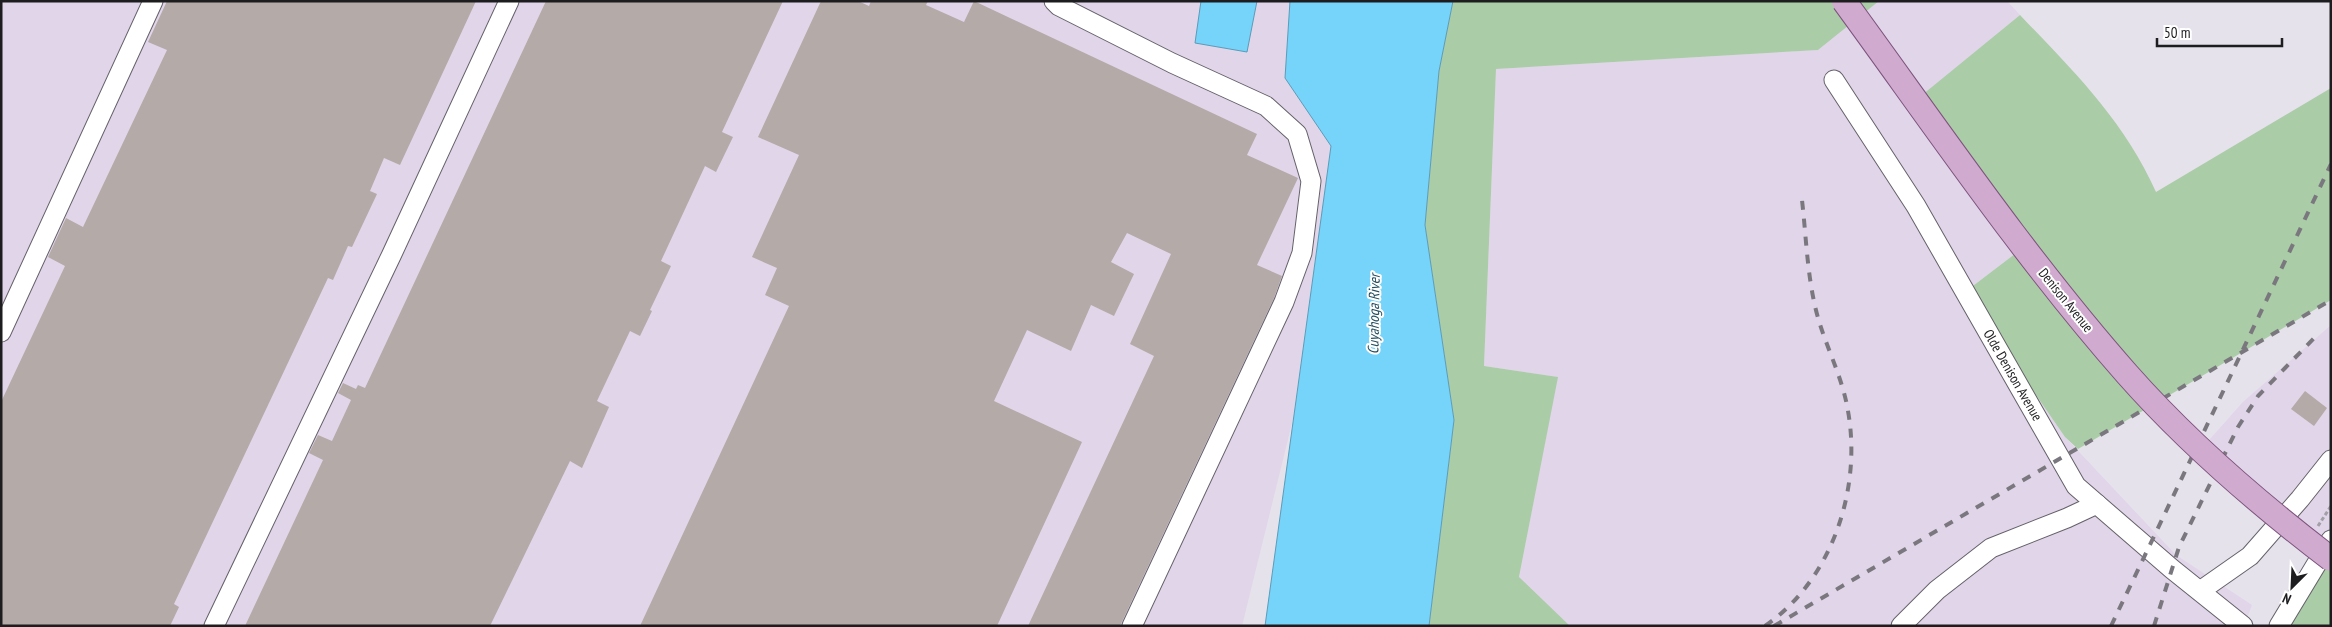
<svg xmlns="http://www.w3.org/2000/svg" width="2332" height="627" font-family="'PT Sans Narrow',sans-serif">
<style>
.industrial{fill:#e1d5e9}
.green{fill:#aacca7}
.water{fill:#76d3f9;stroke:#5b9cb8}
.building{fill:#b4aaa7}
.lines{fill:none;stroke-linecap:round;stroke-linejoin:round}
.minor-casing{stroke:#646169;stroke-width:21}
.path{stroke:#a29fa6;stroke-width:3;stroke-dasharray:4 2.5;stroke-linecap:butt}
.minor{stroke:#fff;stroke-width:19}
.rail{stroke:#7a787e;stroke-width:4;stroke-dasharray:9 9;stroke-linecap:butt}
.major-bridge-casing{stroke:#7d537d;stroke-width:26;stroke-linecap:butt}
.major-bridge{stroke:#d0aacf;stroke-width:24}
.labels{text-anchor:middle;stroke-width:4;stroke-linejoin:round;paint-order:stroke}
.street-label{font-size:14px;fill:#1d1c1f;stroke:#fff}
.water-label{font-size:15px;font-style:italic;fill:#254e5e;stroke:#fff}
</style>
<rect width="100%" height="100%" fill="#e5e2eb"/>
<g class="industrial">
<path d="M1,1H1290L1285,78L1331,146L1293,419L1242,626H1Z"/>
<path d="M1879,1H2007L2020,15L1917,100L2024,247L1965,292L2065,437L2176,555L2252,605L2244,626H1570L1519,578L1557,377L1484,366L1496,69L1818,50Z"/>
<path d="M2331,325V559L2204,449L2210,439L2243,402Z"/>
</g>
<g class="green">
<path d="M1453,1H1879L1818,50L1496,69L1484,366L1558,377L1519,577L1570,626H1429L1454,420L1425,225L1439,71Z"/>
<path d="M2020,15C2074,72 2123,119 2156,192L2331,88V300L2078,449L2065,437L1965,292L2024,247L1916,100Z"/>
<path d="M2331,559V626H2279Z"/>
</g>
<g class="water">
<path d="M1201,1H1257L1247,52L1195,43Z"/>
<path d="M1290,1H1453L1439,71L1425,225L1454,420L1429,626H1265L1331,146L1285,78Z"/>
</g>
<g class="building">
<path d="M167,1H476L400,165L384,158L370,191L377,194L352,247L348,246L333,280L328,278L174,604L179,607L170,626H1V402L65,266L48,257L66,218L83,227L167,50L148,42Z"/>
<path d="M546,1H783L722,132L733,137L716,172L705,166L661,261L671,266L650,310L652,311L640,336L630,331L597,401L609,407L582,468L570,461L490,626H245L323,460L309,453L318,435L332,441L351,400L338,393L343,383L356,389L358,385L365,388Z"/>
<path d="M821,1H858L869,6L871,1H928L926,5L964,22L974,1L1257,134L1247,155L1298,178L1257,265L1282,276L1274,298L1120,626H1028L1154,356L1130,344L1171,254L1127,233L1111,262L1134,274L1114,316L1091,305L1071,351L1027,330L994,401L1082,442L997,626H640L789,306L765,295L777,268L752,257L799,155L758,137Z"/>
<path d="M2305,391L2327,408L2314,426L2291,409Z"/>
</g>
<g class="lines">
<defs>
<g id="minor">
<path d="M1054,1L1059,6L1172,63L1266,106L1297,134L1311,181L1302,253L1284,302L1132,626"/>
<path d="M1834,80L1916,206L2076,486L2172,569L2243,626"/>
<path d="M1,332L153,1"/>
<path d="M2200,591L2250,556L2300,499L2331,460"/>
<path d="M214,626L391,256L509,1"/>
<path d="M1901,626L1937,590L1991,548L2067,518L2097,504"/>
<path d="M2279,626L2331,540"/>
</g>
</defs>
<use href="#minor" class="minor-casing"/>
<path class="path" d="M2318,526L2331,506"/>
<use href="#minor" class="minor"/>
<g class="rail">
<path d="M1765,626C1832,580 1862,489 1848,411C1842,374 1823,342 1815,306C1807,271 1806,235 1802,200"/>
<path d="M1774,626L2331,300"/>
<path d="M2111,626C2185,472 2258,318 2331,164"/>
<path d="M2154,626L2179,547L2238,427L2258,396L2318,334"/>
</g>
<defs>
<path id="major-bridge" d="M1844,1C1936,127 2024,257 2127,374C2187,442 2259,504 2331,559"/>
</defs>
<use href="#major-bridge" class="major-bridge-casing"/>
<use href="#major-bridge" class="major-bridge"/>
</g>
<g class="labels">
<g class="street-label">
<text transform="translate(2066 300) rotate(51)" y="5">Denison Avenue</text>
<text transform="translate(2013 375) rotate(60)" y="5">Olde Denison Avenue</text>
</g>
<g class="water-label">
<text transform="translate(1374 314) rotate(-89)" y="5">Cuyahoga River</text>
</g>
</g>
<rect width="2332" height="627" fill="none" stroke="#1d1c1f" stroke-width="5"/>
<g transform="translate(2292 587) rotate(204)" stroke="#ffffff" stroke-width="4" paint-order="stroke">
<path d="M0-4L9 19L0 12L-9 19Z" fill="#1d1c1f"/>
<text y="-8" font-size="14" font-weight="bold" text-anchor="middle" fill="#1d1c1f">N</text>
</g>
<path d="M2157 38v8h125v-8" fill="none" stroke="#1d1c1f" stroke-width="2.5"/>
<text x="2164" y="38" font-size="15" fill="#1d1c1f" stroke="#ffffff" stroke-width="4" paint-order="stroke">50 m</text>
</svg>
